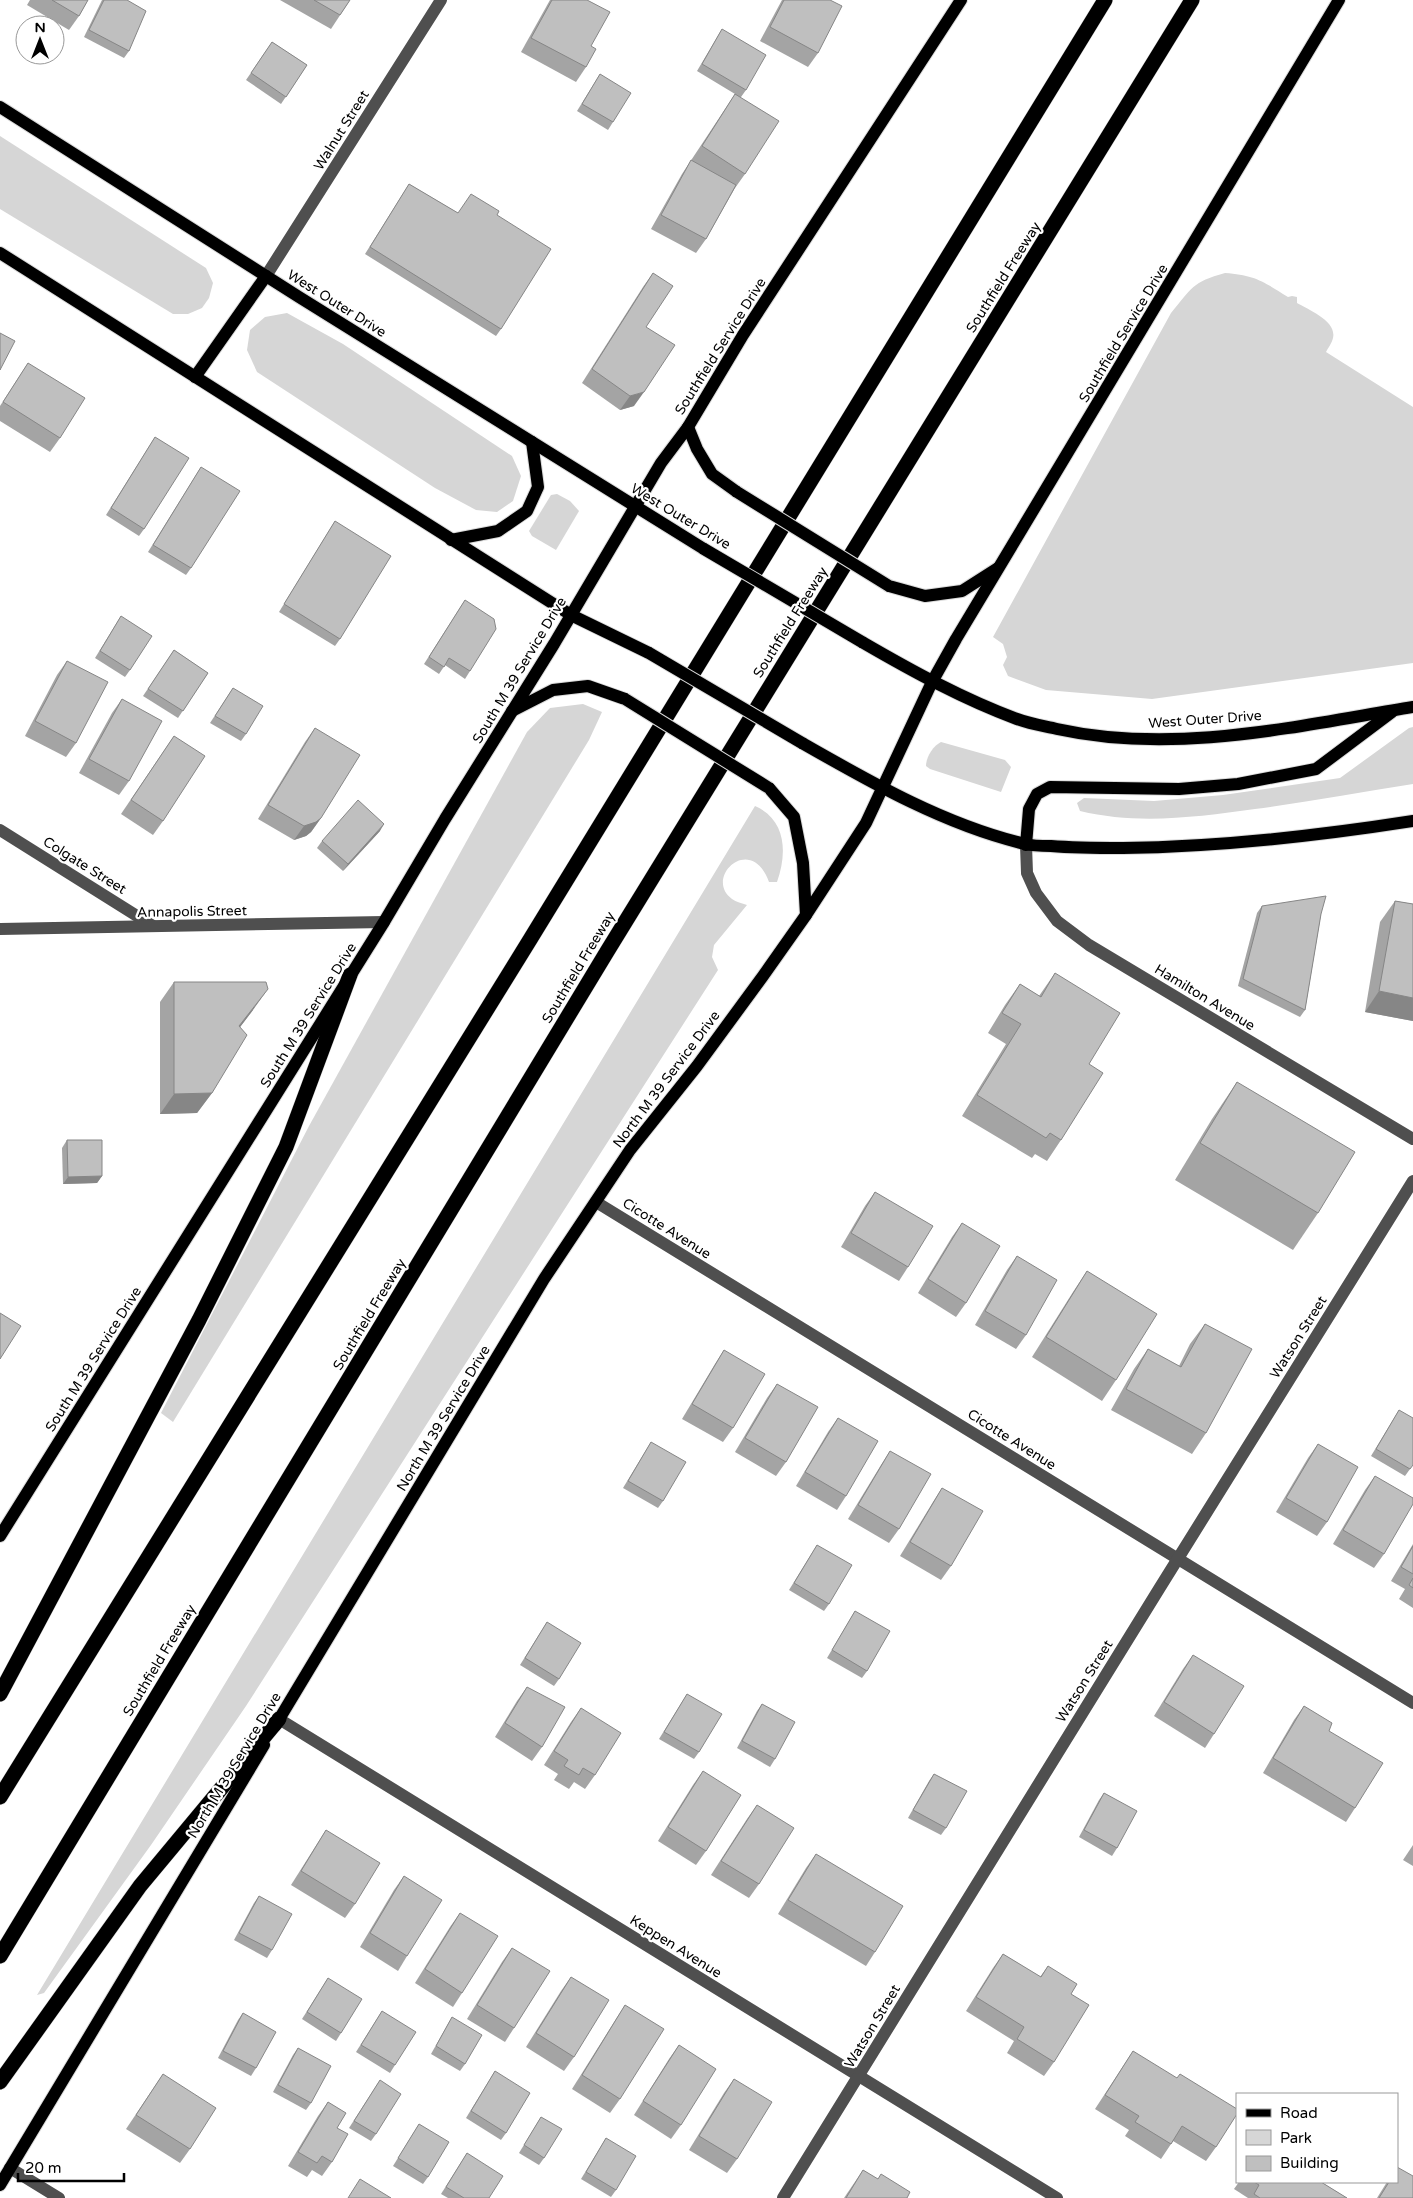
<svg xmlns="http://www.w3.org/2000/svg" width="1413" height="2198" font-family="'Varela Round',sans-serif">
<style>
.green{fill:#d6d6d6}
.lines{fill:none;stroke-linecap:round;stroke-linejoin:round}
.major-casing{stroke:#dbdbdb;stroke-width:14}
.highway-casing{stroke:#dbdbdb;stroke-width:16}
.minor{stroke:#4f4f4f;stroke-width:12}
.major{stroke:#000;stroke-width:12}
.highway{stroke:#000;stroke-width:15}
.major-bridge-casing{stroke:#dbdbdb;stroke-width:14;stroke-linecap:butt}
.major-bridge{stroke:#000;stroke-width:12}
.wall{fill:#a4a4a4}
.shaded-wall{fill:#868686}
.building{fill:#bfbfbf;stroke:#868686}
.labels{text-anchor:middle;stroke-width:4.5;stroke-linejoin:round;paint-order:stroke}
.street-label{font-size:14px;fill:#000;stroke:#fff}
</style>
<rect width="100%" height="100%" fill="#fff"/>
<g class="green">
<path d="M0,136L206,268L213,283L209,298L202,308L188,314H173L0,209Z"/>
<path d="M1225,273C1255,275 1264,282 1288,297L1292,296L1297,297V303C1309,310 1337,321 1333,338C1332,343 1328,348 1326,352L1413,407V663L1152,699L1046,690L1008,676L1003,665L1007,657L1003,644L993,637L1171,313C1192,288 1192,282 1225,273Z"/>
<path d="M287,313L343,344L512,456L521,476L513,501L497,512L476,510L435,488L257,372L247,350L250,330L265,317Z"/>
<path d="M557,494L570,501L579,511L556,550L532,536L529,531L551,495Z"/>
<path d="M583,704L602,712L589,740L173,1422L161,1413L309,1126L527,732L550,708Z"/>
<path d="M1413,727V784C1360,792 1308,802 1255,809C1197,817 1138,825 1080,811L1077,803L1084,798L1154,801L1223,795L1340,778L1409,728Z"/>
<path d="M941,742L1005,760L1011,767L1001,792L930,769L926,766C926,757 933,746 941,742Z"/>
<path d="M755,806C787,820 787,854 777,882H769C751,832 703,878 732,899C736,902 742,903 747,905L714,945L712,957L718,970L246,1706L151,1845L44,1993L37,1995Z"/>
</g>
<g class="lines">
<defs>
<g id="major">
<path d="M0,107L299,297L704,549"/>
<path d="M0,253L571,615L649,653"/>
<path d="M195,377L266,276"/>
<path d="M688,427L697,449L712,474L737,492"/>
<path d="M451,540L498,531L527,511L538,487L532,442"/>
<path d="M889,586L925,596L962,591L998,568"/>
<path d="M862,642C912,671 963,699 1017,719C1030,724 1044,726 1057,729C1175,755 1297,726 1413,707"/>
<path d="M512,711L553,690L588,686L625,699"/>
<path d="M802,743C872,783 945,825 1025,844C1033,846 1043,846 1051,846C1075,848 1099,848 1123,848C1220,847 1317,836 1413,821"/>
<path d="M769,788L794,817L803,863L806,915"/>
<path d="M1026,845L1029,809L1037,794L1050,787L1179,789L1238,784L1316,769L1392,712"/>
<path d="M0,1536L384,922L445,819L554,644L661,463L688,427L743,335L961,0"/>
<path d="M275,1726L544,1279L630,1150L697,1066L763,976L806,915L866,823L932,682L956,639L1339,0"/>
<path d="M0,2185L264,1745"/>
</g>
<g id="highway">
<path d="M0,1694L199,1320L286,1147L350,975"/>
<path d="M0,1797L531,938L1105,0"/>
<path d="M0,1956L608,950L1192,0"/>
<path d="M0,2082L140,1886L279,1719"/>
</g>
</defs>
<use href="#major" class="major-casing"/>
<use href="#highway" class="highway-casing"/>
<g class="minor">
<path d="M266,276L441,0"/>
<path d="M0,830L153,926"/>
<path d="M1026,845L1027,873L1036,893L1057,921L1089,945L1413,1139"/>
<path d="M0,929L384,922"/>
<path d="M596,1202L1413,1703"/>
<path d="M279,1719L1057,2198"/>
<path d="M10,2168L59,2198"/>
<path d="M783,2198L1159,1589L1413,1181"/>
</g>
<use href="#major" class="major"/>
<use href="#highway" class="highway"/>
<defs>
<g id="major-bridge">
<path d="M737,492L889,586"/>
<path d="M704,549L862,642"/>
<path d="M649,653L802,743"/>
<path d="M625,699L769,788"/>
</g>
</defs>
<use href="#major-bridge" class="major-bridge-casing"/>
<use href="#major-bridge" class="major-bridge"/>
</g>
<g class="wall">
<path d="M30,0H88L79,16L69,30L27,5Z"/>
<path d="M102,0H127L129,51L124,58L84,37Z"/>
<path d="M280,0H350L331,29Z"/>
<path d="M550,0H587L591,46L586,67L576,82L521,52Z"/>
<path d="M782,0H830L818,53L808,67L760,41Z"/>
<path d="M722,29L746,90L741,97L745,174L735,188L706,239L696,253L651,229L682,174L735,94L697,71Z"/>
<path d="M272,42L307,65L281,104L246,80Z"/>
<path d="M600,74L613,122L608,130L577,111Z"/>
<path d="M409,184L458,213L497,215L501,329L496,336L365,254Z"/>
<path d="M653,273L634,406L620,410L582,383L643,287Z"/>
<path d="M28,363L60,438L50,452L0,421V406Z"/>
<path d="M155,437L144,529L139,536L106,515Z"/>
<path d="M201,467L191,568L186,575L148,552Z"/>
<path d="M335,521L340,639L335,646L279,612Z"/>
<path d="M465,600L470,671L465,679L445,665L439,674L424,664Z"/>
<path d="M121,616L130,670L125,677L95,658Z"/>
<path d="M174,650L208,673L178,718L143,696Z"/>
<path d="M67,661L76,743L66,757L25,736L57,675Z"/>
<path d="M233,688L246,734L241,741L210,723Z"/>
<path d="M122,699L129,781L119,795L79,773L112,713Z"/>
<path d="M315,728L321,818L311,832L306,836L294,840L258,819L305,742Z"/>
<path d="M174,736L163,821L153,835L121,814Z"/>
<path d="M380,831L343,871L317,848L322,841Z"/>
<path d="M1395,901L1413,904V1021L1365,1012L1380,922Z"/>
<path d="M1262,906L1321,914L1305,1010L1300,1017L1238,986L1257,913Z"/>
<path d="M1055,973L1089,1064L1061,1140L1047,1161L1035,1154L1032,1158L962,1116L1006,1044L988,1033L1005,1005L1020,984L1039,996Z"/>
<path d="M174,982L253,1010L240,1027L212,1093L197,1113L160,1114V1002Z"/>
<path d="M1237,1082L1318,1213L1293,1250L1175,1180L1212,1119Z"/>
<path d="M67,1140L102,1176L97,1183L63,1184L62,1148Z"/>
<path d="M875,1192L908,1267L899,1281L841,1247L865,1206Z"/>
<path d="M962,1223L966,1303L956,1317L918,1293L952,1237Z"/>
<path d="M1017,1256L1026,1335L1016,1349L975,1325L1007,1270Z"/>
<path d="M1087,1271L1116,1380L1102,1401L1032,1357L1073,1292Z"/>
<path d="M1205,1324L1206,1433L1192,1454L1111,1410L1134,1369L1148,1349L1179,1366L1190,1344Z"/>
<path d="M724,1350L733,1428L723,1442L682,1419L715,1364Z"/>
<path d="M777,1384L786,1462L776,1476L735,1452L767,1398Z"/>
<path d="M1399,1410L1410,1469L1405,1476L1371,1456Z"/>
<path d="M838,1418L846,1496L837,1510L796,1486L828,1432Z"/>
<path d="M651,1442L663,1501L658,1508L623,1488Z"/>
<path d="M1318,1444L1327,1522L1317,1536L1276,1512L1308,1458Z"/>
<path d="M890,1451L899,1529L889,1543L848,1519L881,1465Z"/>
<path d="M1375,1476L1384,1554L1374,1568L1333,1544L1365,1490Z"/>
<path d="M942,1488L951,1566L941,1580L900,1556L933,1502Z"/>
<path d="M1413,1544V1608L1399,1599L1405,1589L1391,1581Z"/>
<path d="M817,1545L829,1604L824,1611L789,1590Z"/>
<path d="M855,1611L867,1671L862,1678L827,1658Z"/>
<path d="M547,1622L559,1679L554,1686L520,1665Z"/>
<path d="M1193,1655L1214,1734L1205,1748L1154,1716L1183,1669Z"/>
<path d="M527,1687L542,1747L532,1761L495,1737L517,1701Z"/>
<path d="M687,1694L699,1752L694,1759L659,1739Z"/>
<path d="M762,1704L775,1759L770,1767L737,1748L757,1711Z"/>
<path d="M1304,1706L1329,1731L1355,1808L1346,1822L1263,1773L1294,1720Z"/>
<path d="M581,1708L595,1775L585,1789L574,1782L569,1789L554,1780L558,1774L544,1765L571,1722Z"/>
<path d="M703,1771L706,1851L696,1865L658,1841L693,1785Z"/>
<path d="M934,1774L946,1828L941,1835L908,1818L929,1781Z"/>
<path d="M1104,1793L1117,1848L1112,1856L1079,1837L1099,1800Z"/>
<path d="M757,1805L759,1884L749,1898L711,1875L747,1819Z"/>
<path d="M326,1830L355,1904L345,1918L291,1885L317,1844Z"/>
<path d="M1413,1845V1866L1403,1860Z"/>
<path d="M816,1854L875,1952L866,1966L778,1914L806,1868Z"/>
<path d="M404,1876L407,1956L398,1971L360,1947L394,1890Z"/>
<path d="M259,1896L272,1950L267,1958L234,1940L254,1903Z"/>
<path d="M460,1913L462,1993L453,2007L415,1983L450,1927Z"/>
<path d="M512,1948L514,2028L505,2042L467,2019L502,1962Z"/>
<path d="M1003,1954L1040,1977L1048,1966L1054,2062L1044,2076L1007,2053L1014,2041L966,2011L993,1968Z"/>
<path d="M571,1977L574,2057L564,2071L526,2047L561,1991Z"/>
<path d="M328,1978L341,2033L336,2041L302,2019Z"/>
<path d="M625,2005L620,2099L610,2113L572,2089L616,2019Z"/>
<path d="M382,2011L395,2065L390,2073L356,2052Z"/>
<path d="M243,2013L256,2068L251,2076L218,2058L238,2020Z"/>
<path d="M452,2017L465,2064L460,2071L431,2054Z"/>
<path d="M679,2045L681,2125L671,2139L634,2115L669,2059Z"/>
<path d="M298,2048L311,2103L306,2110L273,2092L293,2055Z"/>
<path d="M1133,2051L1216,2147L1206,2161L1173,2141L1161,2159L1125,2136L1129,2130L1095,2109Z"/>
<path d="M495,2071L506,2133L501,2140L466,2118Z"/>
<path d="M163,2074L190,2149L180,2163L126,2129Z"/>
<path d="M734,2079L737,2159L727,2173L689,2150L724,2093Z"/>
<path d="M380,2080L376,2134L371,2141L349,2128Z"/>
<path d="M328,2102L337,2128L332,2162L322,2176L312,2170L307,2177L288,2166L318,2116Z"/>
<path d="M541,2117L544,2158L539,2165L519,2153Z"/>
<path d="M419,2124L428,2177L423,2184L393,2166Z"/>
<path d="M606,2138L616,2190L611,2197L581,2179Z"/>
<path d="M467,2153L489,2198H448L441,2194Z"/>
<path d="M863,2170L907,2198H844Z"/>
<path d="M1239,2182H1321L1347,2198H1248L1234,2189Z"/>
<path d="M1387,2182H1397L1413,2198H1377Z"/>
</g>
<g class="shaded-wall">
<path d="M644,392L634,406L620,410L630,396Z"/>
<path d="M321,818L311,832L306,836L294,840L304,826Z"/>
<path d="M384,824L380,831L343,871L348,864Z"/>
<path d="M268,989L253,1010L225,1047L239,1026Z"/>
<path d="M1379,991L1413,998V1021L1365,1012Z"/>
<path d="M212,1093L197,1113L160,1114L174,1094Z"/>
<path d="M102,1176L97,1183L63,1184L68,1177Z"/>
</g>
<g class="building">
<path d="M52,0H88L79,16Z"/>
<path d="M104,0H127L146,11L129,51L89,30Z"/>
<path d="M314,0H350L340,15Z"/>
<path d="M552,0H587L610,12L591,46L596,49L586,67L531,38Z"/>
<path d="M784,0H830L842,6L818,53L770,27Z"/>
<path d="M722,29L766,55L746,90L702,64Z"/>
<path d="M272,42L307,65L286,97L251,73Z"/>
<path d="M600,74L631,93L613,122L582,104Z"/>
<path d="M735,94L779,121L745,174L702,146Z"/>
<path d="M691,160L736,185L706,239L661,215Z"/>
<path d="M409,184L458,213L471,194L499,211L497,215L551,249L501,329L370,247Z"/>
<path d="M653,273L673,286L646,327L675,345L644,392L630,396L592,369Z"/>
<path d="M0,333L15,341L0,370Z"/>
<path d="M28,363L85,398L60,438L3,402Z"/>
<path d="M155,437L189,458L144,529L111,508Z"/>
<path d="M201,467L240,491L191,568L153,545Z"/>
<path d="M335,521L391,556L340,639L284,604Z"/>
<path d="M465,600L494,619L496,629L470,671L449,658L444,667L429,657Z"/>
<path d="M121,616L152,636L130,670L100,651Z"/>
<path d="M174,650L208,673L183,711L148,689Z"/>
<path d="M67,661L108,682L76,743L35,721Z"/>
<path d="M233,688L263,706L246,734L215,716Z"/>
<path d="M122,699L162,721L129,781L89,759Z"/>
<path d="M315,728L360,755L321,818L316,822L304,826L268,805Z"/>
<path d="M174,736L205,756L163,821L131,800Z"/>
<path d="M358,800L384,824L348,864L322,841Z"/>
<path d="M1326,896L1321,914L1305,1010L1243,979L1262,906Z"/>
<path d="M1395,901L1413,904V998L1379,991Z"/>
<path d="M1055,973L1120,1013L1089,1064L1103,1073L1061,1140L1050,1133L1046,1138L977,1095L1021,1024L1002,1013L1020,984L1041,997Z"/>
<path d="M174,982H266L268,989L239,1026L247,1035L212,1093L174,1094Z"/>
<path d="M1237,1082L1355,1152L1318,1213L1200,1143Z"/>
<path d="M67,1140H102V1176L68,1177Z"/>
<path d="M875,1192L933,1226L908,1267L851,1233Z"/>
<path d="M962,1223L1000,1246L966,1303L928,1279Z"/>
<path d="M1017,1256L1057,1280L1026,1335L985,1311Z"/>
<path d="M1087,1271L1157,1314L1116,1380L1046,1337Z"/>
<path d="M0,1313L21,1326L0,1359Z"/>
<path d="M1205,1324L1252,1349L1206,1433L1126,1389L1148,1349L1181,1367Z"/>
<path d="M724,1350L765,1374L733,1428L692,1404Z"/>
<path d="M777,1384L818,1407L786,1462L745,1438Z"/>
<path d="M1399,1410L1413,1418V1465L1410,1469L1376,1449Z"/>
<path d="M838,1418L878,1441L846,1496L805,1472Z"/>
<path d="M651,1442L686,1462L663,1501L628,1481Z"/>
<path d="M1318,1444L1358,1467L1327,1522L1286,1498Z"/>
<path d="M890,1451L931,1474L899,1529L858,1505Z"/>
<path d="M1375,1476L1413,1498V1504L1384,1554L1343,1530Z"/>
<path d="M942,1488L983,1511L951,1566L910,1542Z"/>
<path d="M817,1545L852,1565L829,1604L794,1583Z"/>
<path d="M1413,1546V1574L1401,1567Z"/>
<path d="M1413,1578V1588L1409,1585Z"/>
<path d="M855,1611L890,1631L867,1671L832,1650Z"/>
<path d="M547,1622L581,1643L559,1679L525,1658Z"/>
<path d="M1193,1655L1244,1686L1214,1734L1164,1702Z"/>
<path d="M527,1687L565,1707L542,1747L505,1723Z"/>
<path d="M687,1694L722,1714L699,1752L664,1732Z"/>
<path d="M762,1704L795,1722L775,1759L742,1741Z"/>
<path d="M1304,1706L1332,1723L1329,1731L1383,1763L1355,1808L1273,1758Z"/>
<path d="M581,1708L621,1733L595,1775L583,1768L579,1775L564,1766L568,1760L554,1751Z"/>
<path d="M703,1771L741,1795L706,1851L668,1827Z"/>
<path d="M934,1774L967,1791L946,1828L913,1810Z"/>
<path d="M1104,1793L1137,1811L1117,1848L1084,1830Z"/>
<path d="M757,1805L794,1828L759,1884L721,1861Z"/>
<path d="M326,1830L380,1863L355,1904L301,1871Z"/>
<path d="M816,1854L903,1906L875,1952L788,1900Z"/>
<path d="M404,1876L442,1900L407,1956L370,1933Z"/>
<path d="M259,1896L292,1914L272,1950L239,1933Z"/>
<path d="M460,1913L498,1936L462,1993L425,1969Z"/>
<path d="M512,1948L550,1971L514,2028L477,2005Z"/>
<path d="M1003,1954L1041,1977L1048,1966L1077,1984L1071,1994L1089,2005L1054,2062L1017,2039L1024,2027L976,1997Z"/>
<path d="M571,1977L609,2000L574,2057L536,2033Z"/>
<path d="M328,1978L362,1999L341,2033L307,2012Z"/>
<path d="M625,2005L664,2029L620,2099L582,2075Z"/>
<path d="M382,2011L416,2032L395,2065L361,2045Z"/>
<path d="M243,2013L276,2032L256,2068L223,2051Z"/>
<path d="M452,2017L482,2035L465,2064L436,2046Z"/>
<path d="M679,2045L716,2069L681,2125L643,2101Z"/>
<path d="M298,2048L331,2066L311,2103L278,2085Z"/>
<path d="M1133,2051L1177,2078L1180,2074L1237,2109V2114L1216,2147L1182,2126L1171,2144L1135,2122L1139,2116L1105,2095Z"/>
<path d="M495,2071L530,2093L506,2133L471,2111Z"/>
<path d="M163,2074L216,2108L190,2149L136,2115Z"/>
<path d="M734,2079L772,2102L737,2159L699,2136Z"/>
<path d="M380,2080L401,2094L376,2134L354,2121Z"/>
<path d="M328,2102L346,2113L337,2128L348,2134L332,2162L322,2156L317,2163L298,2152Z"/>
<path d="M541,2117L562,2129L544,2158L524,2145Z"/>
<path d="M419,2124L449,2142L428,2177L398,2158Z"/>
<path d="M606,2138L636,2156L616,2190L586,2172Z"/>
<path d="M467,2153L503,2176L489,2198H464L446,2187Z"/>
<path d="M1397,2167L1413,2176V2198H1379L1389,2182H1397Z"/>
<path d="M863,2170L878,2179L881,2174L910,2192L907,2198H846Z"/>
<path d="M360,2179L391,2198H348Z"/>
<path d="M1254,2182H1321L1347,2198H1260L1254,2194L1259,2185Z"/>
</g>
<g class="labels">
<g class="street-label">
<text transform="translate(341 130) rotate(-58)" y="5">Walnut Street</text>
<text transform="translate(1003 277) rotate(-58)" y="5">Southfield Freeway</text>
<text transform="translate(337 303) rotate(32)" y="5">West Outer Drive</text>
<text transform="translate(1123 333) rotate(-59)" y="5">Southfield Service Drive</text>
<text transform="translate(720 346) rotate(-58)" y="5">Southfield Service Drive</text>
<text transform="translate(681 516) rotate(31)" y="5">West Outer Drive</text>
<text transform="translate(790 622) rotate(-58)" y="5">Southfield Freeway</text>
<text transform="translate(519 670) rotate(-59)" y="5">South M 39 Service Drive</text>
<text transform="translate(1205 719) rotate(-4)" y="5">West Outer Drive</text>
<text transform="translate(85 865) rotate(32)" y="5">Colgate Street</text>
<text transform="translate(192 911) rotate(-1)" y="5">Annapolis Street</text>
<text transform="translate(578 967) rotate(-59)" y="5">Southfield Freeway</text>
<text transform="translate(1205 997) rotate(31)" y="5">Hamilton Avenue</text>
<text transform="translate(308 1015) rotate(-58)" y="5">South M 39 Service Drive</text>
<text transform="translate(666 1079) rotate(-53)" y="5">North M 39 Service Drive</text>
<text transform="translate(667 1228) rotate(32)" y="5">Cicotte Avenue</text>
<text transform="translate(369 1314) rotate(-59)" y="5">Southfield Freeway</text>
<text transform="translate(1298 1337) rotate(-58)" y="5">Watson Street</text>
<text transform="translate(93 1359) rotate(-58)" y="5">South M 39 Service Drive</text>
<text transform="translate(443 1418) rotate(-59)" y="5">North M 39 Service Drive</text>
<text transform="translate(1012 1439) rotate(32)" y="5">Cicotte Avenue</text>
<text transform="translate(159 1660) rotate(-59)" y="5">Southfield Freeway</text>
<text transform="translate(1084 1681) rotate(-58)" y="5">Watson Street</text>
<text transform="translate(234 1765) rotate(-59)" y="5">North M 39 Service Drive</text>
<text transform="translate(676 1946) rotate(32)" y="5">Keppen Avenue</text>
<text transform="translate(872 2026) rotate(-59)" y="5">Watson Street</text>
</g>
</g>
<rect x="1236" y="2093" width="162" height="90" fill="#ffffff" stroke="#999999"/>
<rect x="1246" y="2109" width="25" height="8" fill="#000000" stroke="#999999"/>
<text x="1280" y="2118" font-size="15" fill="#000000">Road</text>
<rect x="1246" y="2130" width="25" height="15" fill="#d6d6d6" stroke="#999999"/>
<text x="1280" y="2143" font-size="15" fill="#000000">Park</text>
<rect x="1246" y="2156" width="25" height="15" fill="#bfbfbf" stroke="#999999"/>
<text x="1280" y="2168" font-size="15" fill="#000000">Building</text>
<g transform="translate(40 40)"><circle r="24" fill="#ffffff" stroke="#999999"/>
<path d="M0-4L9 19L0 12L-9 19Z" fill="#000000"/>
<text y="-8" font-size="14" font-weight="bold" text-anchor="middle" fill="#000000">N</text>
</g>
<path d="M18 2173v8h106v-8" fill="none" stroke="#000000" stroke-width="2.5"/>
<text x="25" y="2173" font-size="15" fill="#000000" stroke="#ffffff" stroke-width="4" paint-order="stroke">20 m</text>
</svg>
